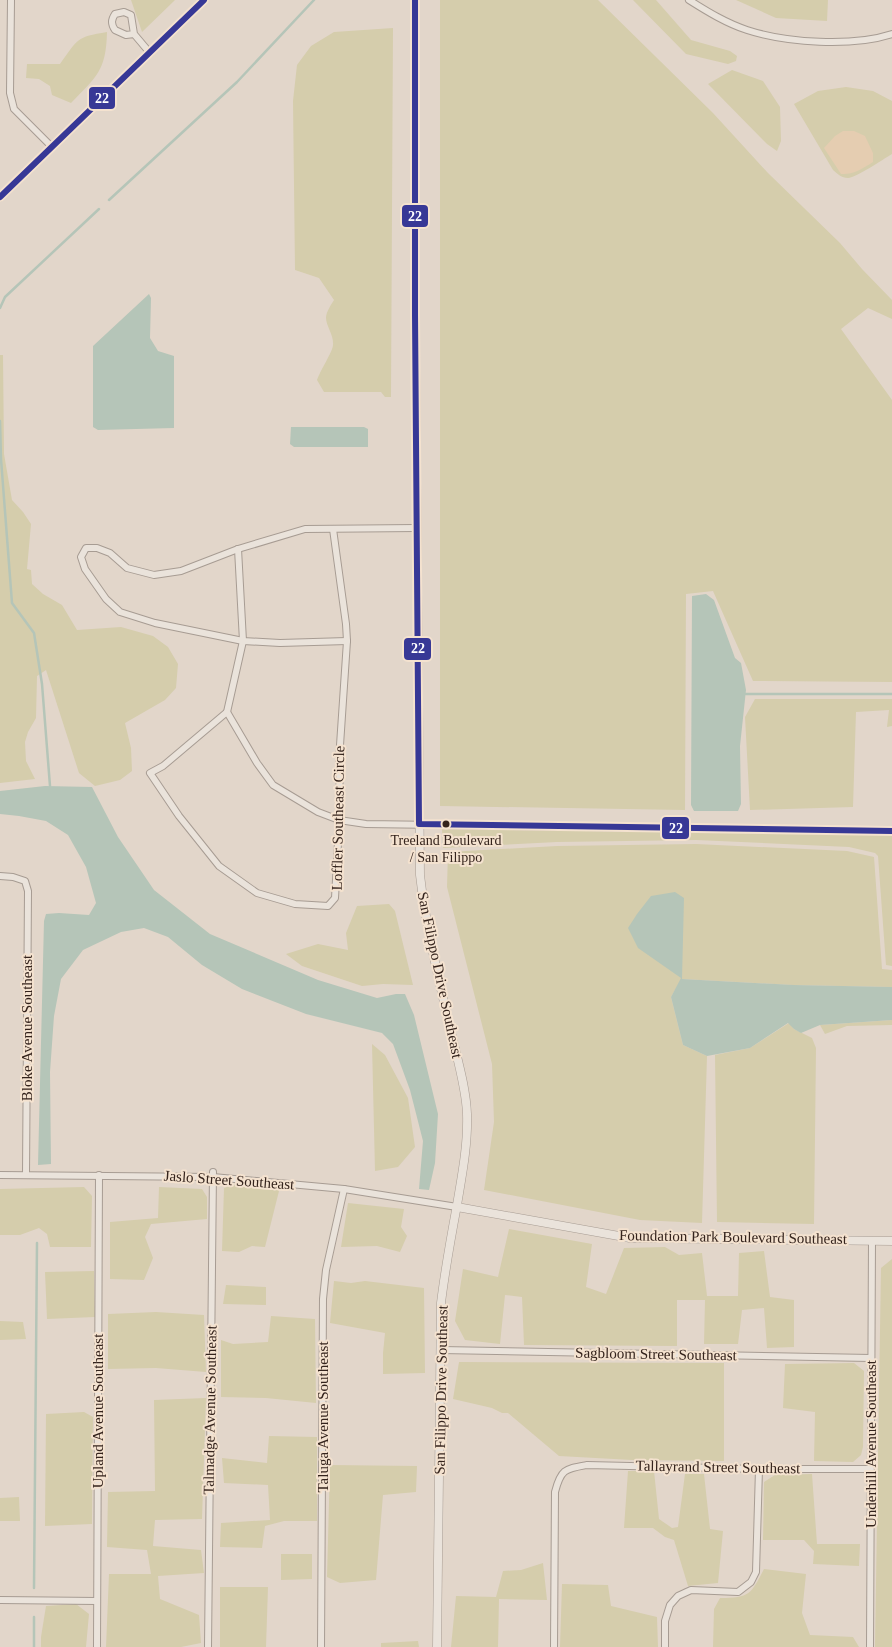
<svg xmlns="http://www.w3.org/2000/svg" width="892" height="1647" font-family="Georgia,serif">
<style>
.green{fill:#d5cdac}
.sand{fill:#e5cdb1}
.water{fill:#b5c5b8}
.lines{fill:none;stroke-linecap:round;stroke-linejoin:round}
.stream{stroke:#b5c5b8;stroke-width:2.5}
.minor-casing{stroke:#a79c93;stroke-width:8}
.tertiary-casing{stroke:#a79c93;stroke-width:9}
.minor{stroke:#eae3db;stroke-width:6}
.tertiary{stroke:#eae3db;stroke-width:8}
.bus-1-casing{stroke:#f4e2cf;stroke-width:10}
.bus-1{stroke:#373896;stroke-width:6}
.bus-dot{fill:#34231c;stroke:#f4e2cf;stroke-width:2}
.labels{text-anchor:middle;stroke-width:4;stroke-linejoin:round;paint-order:stroke}
.bus-label{font-size:14px;fill:#34231c;stroke:#f4e2cf}
.street-label{font-size:15px;fill:#34231c;stroke:#f4e2cf}
.line-badge{stroke:#f4e2cf;stroke-width:2}
.badge-label{font-size:14px;text-anchor:middle;font-weight:bold;fill:#fff}
</style>
<rect width="100%" height="100%" fill="#e2d6ca"/>
<g class="green">
<path d="M131,0H175L142,32Z"/>
<path d="M440,0H598L713,113L768,173L840,243L862,269L892,300V319L868,308L841,329L892,400V682L753,681L713,591L686,594L685,810L440,806Z"/>
<path d="M633,0H656L691,40L730,51L737,56L736,61L728,64L686,54Z"/>
<path d="M736,0H828L827,21L776,18Z"/>
<path d="M393,28L391,397H385L381,392H324L317,380C320,371 333,351 333,345C334,335 326,326 326,318C326,312 331,305 334,300L319,278L295,270L293,101L297,65L311,46L334,32Z"/>
<path d="M107,32C106,71 97,76 71,103L52,95L50,86L39,79L26,78L27,64H60C78,39 76,37 107,32Z"/>
<path d="M732,70L763,81L780,107L781,141L777,151L767,144L708,84Z"/>
<path d="M846,87L873,91L892,101V154C882,160 857,177 848,178C841,178 838,174 833,170L794,104L818,91Z"/>
<path d="M0,355H3L4,454L12,500L23,512L31,524L27,569L31,570L32,584L43,594L62,605L77,630L121,627L153,636L168,647L178,664L176,688L165,700L125,723L131,748L132,771L120,780L95,786L79,773L46,670L37,676L36,718L28,732L25,742L26,761L35,779L0,783Z"/>
<path d="M755,699H892V726L887,727L889,710L856,712L853,807L750,810L745,717Z"/>
<path d="M442,829L892,835V966L886,965L878,856L875,853L849,847L696,840L557,842L443,848Z"/>
<path d="M696,844L847,851L874,857L882,969L892,970V987L792,985L682,979L684,898L682,978L671,997L683,1045L707,1056L702,1223L640,1220L484,1190L494,1122L492,1064L447,887L448,852L557,846Z"/>
<path d="M389,904L395,911L413,985L383,984L362,986L302,966L286,954L318,944L348,950L346,933L357,906Z"/>
<path d="M892,1020V1025L847,1026L825,1034L820,1025Z"/>
<path d="M789,1023L794,1029L812,1038L816,1048L814,1224L717,1222L715,1055L750,1048Z"/>
<path d="M372,1044L385,1055L408,1098L415,1147L398,1167L375,1171Z"/>
<path d="M233,1185L280,1187L265,1247L252,1246L239,1252L222,1251L224,1188Z"/>
<path d="M84,1187L92,1196L91,1247H50L47,1234L39,1228L20,1235H0V1189Z"/>
<path d="M159,1187L202,1189L207,1197V1219L151,1224L145,1237L153,1258L144,1280L110,1279V1222L158,1218Z"/>
<path d="M348,1203L404,1209L401,1227L407,1236L400,1252L377,1246L341,1247Z"/>
<path d="M509,1229L592,1244L586,1287L606,1294L624,1248L665,1247L679,1255L702,1253L707,1296H738L739,1253L764,1251L770,1297L794,1300V1347L767,1348L764,1308L742,1310L738,1344H704L705,1300H677V1346L524,1345L522,1297L505,1295L500,1344L465,1340L455,1321L463,1269L498,1277Z"/>
<path d="M892,1259V1647H875L881,1268Z"/>
<path d="M94,1271L95,1317L47,1319L45,1272Z"/>
<path d="M334,1281L351,1283L365,1281L424,1288L425,1373L383,1374V1353L385,1333L330,1323Z"/>
<path d="M226,1285L266,1287V1305L223,1304Z"/>
<path d="M156,1312L204,1315L206,1372L156,1368L108,1369V1314Z"/>
<path d="M271,1316L315,1319L316,1403L266,1398L221,1397V1340L233,1344L268,1342Z"/>
<path d="M0,1321L23,1322L26,1339L0,1340Z"/>
<path d="M459,1362L724,1363V1461L632,1460L559,1456L508,1413H502L492,1408L453,1399Z"/>
<path d="M854,1363L864,1371L863,1447L861,1455L853,1462L814,1461L815,1412L783,1408L785,1364Z"/>
<path d="M206,1398L202,1519L155,1520L153,1546L201,1550L204,1573L158,1576L160,1599L199,1615L201,1643L181,1647H106L109,1574H151L147,1550L107,1547L108,1492L155,1491L154,1400Z"/>
<path d="M84,1412L93,1417L92,1524L45,1526L46,1414Z"/>
<path d="M269,1436L317,1437V1521H284L265,1526L262,1548L220,1547L221,1523L270,1520L268,1485L224,1483L222,1458L267,1463Z"/>
<path d="M330,1465L417,1466L416,1492L383,1495L376,1580L340,1583L327,1577Z"/>
<path d="M628,1471H654L659,1519L672,1528L678,1527L685,1474H704L710,1529L723,1531L718,1583L688,1586L674,1540L665,1537L653,1528H624Z"/>
<path d="M812,1474L817,1544H860L859,1566L813,1564L814,1551L804,1540H763L764,1482L775,1475Z"/>
<path d="M19,1497L20,1521H0V1498Z"/>
<path d="M281,1554H312V1579L281,1580Z"/>
<path d="M543,1563L547,1600L499,1599L498,1647H451L456,1596L496,1597L503,1571L521,1570Z"/>
<path d="M764,1569L806,1574L802,1613L810,1635L853,1637L859,1647H713L714,1609L720,1598C750,1598 751,1594 764,1569Z"/>
<path d="M562,1584L608,1585L611,1606L657,1617L658,1647H560Z"/>
<path d="M220,1587H268L266,1647H220Z"/>
<path d="M76,1604L89,1614L86,1647H41V1637L46,1606Z"/>
<path d="M418,1641L419,1647H381V1643Z"/>
</g>
<path class="sand" d="M843,131H854L865,136L873,153V162C863,168 854,175 841,174L824,148L835,136Z"/>
<g class="water">
<path d="M149,294L151,298L150,338L158,351L174,356V428L98,430L93,427V346Z"/>
<path d="M291,427H364L368,429V447H294L290,444Z"/>
<path d="M706,594L714,600L735,658L741,663L746,690L740,746L741,804L738,811H694L691,805L692,596Z"/>
<path d="M45,786L92,787L118,837L154,890L210,934L318,980L377,998L396,994H405L414,1015L438,1114L435,1163L429,1190L419,1189L423,1141L410,1090L393,1044L382,1033L306,1014L242,989L202,965L168,937L144,928L121,932L83,950L61,979L54,1016L50,1072L51,1164L38,1165L44,921L46,914L59,913L89,915L96,903L86,867L68,835L46,821L19,816L0,814V791Z"/>
<path d="M675,892L684,898L682,979L794,985L892,987V1020L820,1025L801,1033L794,1029L788,1023L750,1048L707,1056L683,1045L671,997L681,978L638,948L628,928L637,914L651,896Z"/>
</g>
<g class="lines">
<g class="stream">
<path d="M109,200L237,82L314,0"/>
<path d="M0,308L5,297L99,209"/>
<path d="M0,421L1,459L12,603L34,633L42,684L50,786"/>
<path d="M746,694H892"/>
<path d="M34,1588L37,1243"/>
<path d="M34,1647V1617"/>
</g>
<defs>
<g id="minor">
<path d="M11,0L10,93L14,109L52,147"/>
<path d="M689,0C708,12 726,23 747,30C787,43 852,47 892,34"/>
<path d="M134,34L126,35L115,30C111,24 111,20 115,14L124,12L131,15L134,34L150,53"/>
<path d="M238,549L243,641L227,712L163,766L150,773L179,816L219,866L257,893L295,904L328,906L335,898L340,806L339,760L347,641L346,624L333,529"/>
<path d="M347,641L280,643L243,641L155,623L120,612L106,599L85,569L81,557L86,548H97L110,553L127,568L154,575L181,571L238,549L305,529L417,528"/>
<path d="M227,712L257,763L273,785L318,812L339,820L366,824L892,831"/>
<path d="M0,876L13,877L25,881L28,891L26,1175"/>
<path d="M0,1175L213,1177L344,1189L457,1207"/>
<path d="M441,1350L871,1358"/>
<path d="M0,1600L97,1601"/>
<path d="M97,1647L99,1175"/>
<path d="M208,1647L213,1172"/>
<path d="M321,1647L323,1299L326,1270L344,1189"/>
<path d="M554,1647L555,1492C561,1469 565,1469 587,1465L759,1469H870"/>
<path d="M665,1647V1621L670,1605L678,1596L691,1590L738,1592L751,1582L756,1572L759,1469"/>
<path d="M870,1647L872,1241"/>
</g>
<g id="tertiary">
<path d="M415,0V315L420,875C426,928 439,980 451,1032C457,1058 466,1087 467,1114C468,1145 462,1175 457,1205C451,1237 445,1270 441,1303L437,1647"/>
<path d="M0,197L204,0"/>
<path d="M457,1207L630,1238L892,1241"/>
</g>
</defs>
<use href="#minor" class="minor-casing"/>
<use href="#tertiary" class="tertiary-casing"/>
<use href="#minor" class="minor"/>
<use href="#tertiary" class="tertiary"/>
<defs>
<g id="bus-1">
<path d="M415,0V315L419,824L892,831"/>
<path d="M0,197L204,0"/>
</g>
</defs>
<use href="#bus-1" class="bus-1-casing"/>
<use href="#bus-1" class="bus-1"/>
</g>
<circle class="bus-dot" cx="446" cy="824" r="4.5"/>
<g class="labels">
<g class="bus-label">
<text x="446" y="845">Treeland Boulevard<tspan x="446" dy="17">/ San Filippo</tspan></text>
</g>
<g class="street-label">
<text transform="translate(338 818) rotate(-89)" y="5">Loffler Southeast Circle</text>
<text transform="translate(440 975) rotate(78)" y="5">San Filippo Drive Southeast</text>
<text transform="translate(27 1028) rotate(-90)" y="5">Bloke Avenue Southeast</text>
<text transform="translate(229 1180) rotate(4)" y="5">Jaslo Street Southeast</text>
<text transform="translate(733 1237) rotate(1)" y="5">Foundation Park Boulevard Southeast</text>
<text transform="translate(656 1354) rotate(1)" y="5">Sagbloom Street Southeast</text>
<text transform="translate(441 1390) rotate(-89)" y="5">San Filippo Drive Southeast</text>
<text transform="translate(210 1410) rotate(-89)" y="5">Talmadge Avenue Southeast</text>
<text transform="translate(98 1411) rotate(-90)" y="5">Upland Avenue Southeast</text>
<text transform="translate(323 1417) rotate(-90)" y="5">Taluga Avenue Southeast</text>
<text transform="translate(871 1444) rotate(-90)" y="5">Underhill Avenue Southeast</text>
<text transform="translate(718 1467) rotate(1)" y="5">Tallayrand Street Southeast</text>
</g>
</g>
<g class="line-badge">
<rect x="88" y="86" width="28" height="24" rx="5" fill="#373896"/>
<rect x="401" y="204" width="28" height="24" rx="5" fill="#373896"/>
<rect x="403" y="637" width="29" height="24" rx="5" fill="#373896"/>
<rect x="661" y="816" width="29" height="24" rx="5" fill="#373896"/>
</g>
<g class="badge-label">
<text x="102" y="103">22</text>
<text x="415" y="221">22</text>
<text x="418" y="653">22</text>
<text x="676" y="833">22</text>
</g>
</svg>
